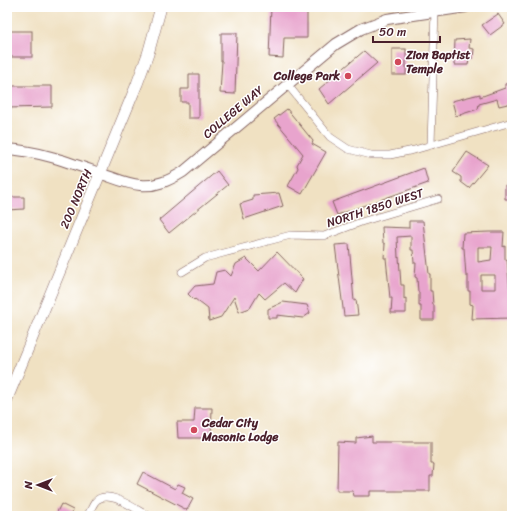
<svg xmlns="http://www.w3.org/2000/svg" width="519" height="523" font-family="Sriracha,sans-serif">
<style>
.building{fill:#e8a4cd;fill-rule:evenodd}
.lines{fill:none;stroke-linecap:round;stroke-linejoin:round}
.street-casing{stroke:#846360;stroke-width:8}
.secondary-casing{stroke:#846360;stroke-width:12}
.primary-casing{stroke:#846360;stroke-width:12}
.street{stroke:#fff;stroke-width:7}
.secondary{stroke:#fff;stroke-width:10}
.primary{stroke:#fff;stroke-width:11}
.poi-dot{fill:#d1495b;stroke:#fff;stroke-width:1.5}
.labels{text-anchor:middle;stroke-width:3;stroke-linejoin:round;paint-order:stroke}
.poi-label{font-size:12px;font-weight:bold;fill:#4a1f2b;stroke:#fff;text-anchor:start}
.street-label{font-size:12px;fill:#4a1f2b;stroke:#fff}
</style>
<rect width="100%" height="100%" fill="#fff"/>
<filter id="ink" filterUnits="userSpaceOnUse"><feTurbulence type="fractalNoise" baseFrequency=".025" numOctaves="2"/><feDisplacementMap in="SourceGraphic" scale="8" xChannelSelector="R" yChannelSelector="G"/><feConvolveMatrix kernelMatrix="1 2 1 2 8 2 1 2 1" color-interpolation-filters="sRGB"/></filter>
<filter id="wash" filterUnits="userSpaceOnUse"><feTurbulence type="fractalNoise" baseFrequency=".012" numOctaves="4" result="noise"/><feDisplacementMap in="SourceGraphic" scale="16" xChannelSelector="R" yChannelSelector="G"/><feGaussianBlur stdDeviation="0.9" result="paint"/><feColorMatrix in="noise" values="0 0 0 0 0 0 0 0 0 0 0 0 0 0 0 0 0 1.4 0 .05"/><feComposite in="paint" operator="in"/></filter>
<g filter="url(#wash)">
<rect width="100%" height="100%" fill="#f0e1c2"/>
<g id="blocks">
<g class="building">
<path d="M271,7L307,9V38H284L283,58L269,57Z"/>
<path d="M498,14L505,24L490,35L482,25Z"/>
<rect x="7" y="31" width="25" height="26"/>
<path d="M221,33H237L235,94L220,93L222,61H221Z"/>
<path d="M470,39L469,48L474,49L473,58H469L468,65H454L455,40Z"/>
<rect x="392" y="49" width="14" height="26"/>
<path d="M364,51L377,63L329,104L319,89Z"/>
<path d="M189,74H199V118H188V102H181V89H189Z"/>
<path d="M512,82V103L499,106L497,99L479,104L478,109L456,116L452,101L480,94V97L505,88V84Z"/>
<path d="M7,86H52V107L7,108Z"/>
<path d="M287,109L313,141L312,144L326,152L302,194L288,186L298,168L297,165L303,154L274,119Z"/>
<path d="M467,152L488,165L469,188L461,182V177L453,172Z"/>
<path d="M424,168L428,183L337,215L332,202Z"/>
<path d="M217,171L228,185L169,233L159,220Z"/>
<path d="M512,184V199H505V185Z"/>
<path d="M279,193L283,206L244,219L240,204L253,200V195Z"/>
<path d="M7,197H24V209L7,210Z"/>
<path d="M409,221H423L429,274H430V291H432L433,305H434V320H421V306H419V292H418L417,278L415,277L416,263H414L413,250H411V236L397,237L398,258L399,257L401,285H404V299L406,298V313H391L392,298H390L386,258H384L385,244L383,243L382,227L409,228Z"/>
<path d="M489,232H504L503,247L505,246V260L507,259L512,318L472,319L473,305L470,304V291H468V276H466L464,248H462L463,233ZM478,247H492L491,260L478,262ZM481,275H495V289H481Z"/>
<path d="M349,244L354,301L356,300L358,315L344,316L335,245Z"/>
<path d="M277,252L303,279L295,293L284,283L265,299L259,293L250,308L239,312L234,297L221,317L209,321L208,309L195,299L194,300L188,294L195,286L213,284L216,272L225,270L231,276L236,264L246,258L259,271Z"/>
<path d="M283,302L307,305L310,313L303,318L277,315V318H268V309Z"/>
<path d="M195,408H212L211,438H178L177,422H194Z"/>
<path d="M372,436V442H431V464H434L433,476H430V491H370V496H354L353,491H337L338,442L356,443V438Z"/>
<path d="M143,472L175,489L178,484L185,487L182,493L193,499L187,510L137,484Z"/>
<path d="M61,504L73,510L70,516H55Z"/>
</g>
</g>
</g>
<g filter="url(#ink)">
<use href="#blocks" fill-opacity="0" stroke="#846360" stroke-width="1"/>
<g class="lines">
<defs>
<g id="street">
<path d="M287,84L330,137L348,149L371,155H390L414,150L512,122"/>
<path d="M431,145L435,9"/>
<path d="M182,272L205,258L291,235L324,236L361,222L438,199"/>
<path d="M87,516C90,512 92,506 95,502C107,487 135,509 148,516"/>
</g>
<path id="secondary" d="M7,149C39,151 68,162 99,173C112,177 126,184 140,185C156,187 170,180 183,172L336,44L361,29L387,19L466,7"/>
<path id="primary" d="M7,399L137,84L148,54L161,7"/>
</defs>
<use href="#street" class="street-casing"/>
<use href="#secondary" class="secondary-casing"/>
<use href="#primary" class="primary-casing"/>
<use href="#street" class="street"/>
<use href="#secondary" class="secondary"/>
<use href="#primary" class="primary"/>
</g>
</g>
<g class="poi-dot">
<circle cx="398" cy="62" r="4"/>
<circle cx="348" cy="76" r="4"/>
<circle cx="194" cy="430" r="4"/>
</g>
<g class="labels">
<g class="poi-label">
<text x="406" y="59">Zion Baptist<tspan x="406" dy="14">Temple</tspan></text>
<text x="340" y="80" text-anchor="end">College Park</text>
<text x="202" y="427">Cedar City<tspan x="202" dy="14">Masonic Lodge</tspan></text>
</g>
<g class="street-label">
<text transform="translate(233 112) rotate(-40)" y="4">COLLEGE WAY</text>
<text transform="translate(76 199) rotate(-67)" y="4">200 NORTH</text>
<text transform="translate(375 208) rotate(-18)" y="4">NORTH 1850 WEST</text>
</g>
</g>
<rect width="519" height="523" fill="none" stroke="#fff" stroke-width="24"/>
<g transform="translate(38 485) rotate(270)" stroke="#ffffff" stroke-width="3" paint-order="stroke">
<path d="M0-3L7 15L0 10L-7 15Z" fill="#4a1f2b"/>
<text y="-6" font-size="11" font-weight="bold" text-anchor="middle" fill="#4a1f2b">N</text>
</g>
<path d="M373 36v6h67v-6" fill="none" stroke="#4a1f2b" stroke-width="2"/>
<text x="379" y="36" font-size="12" fill="#4a1f2b" stroke="#ffffff" stroke-width="3" paint-order="stroke">50 m</text>
</svg>
